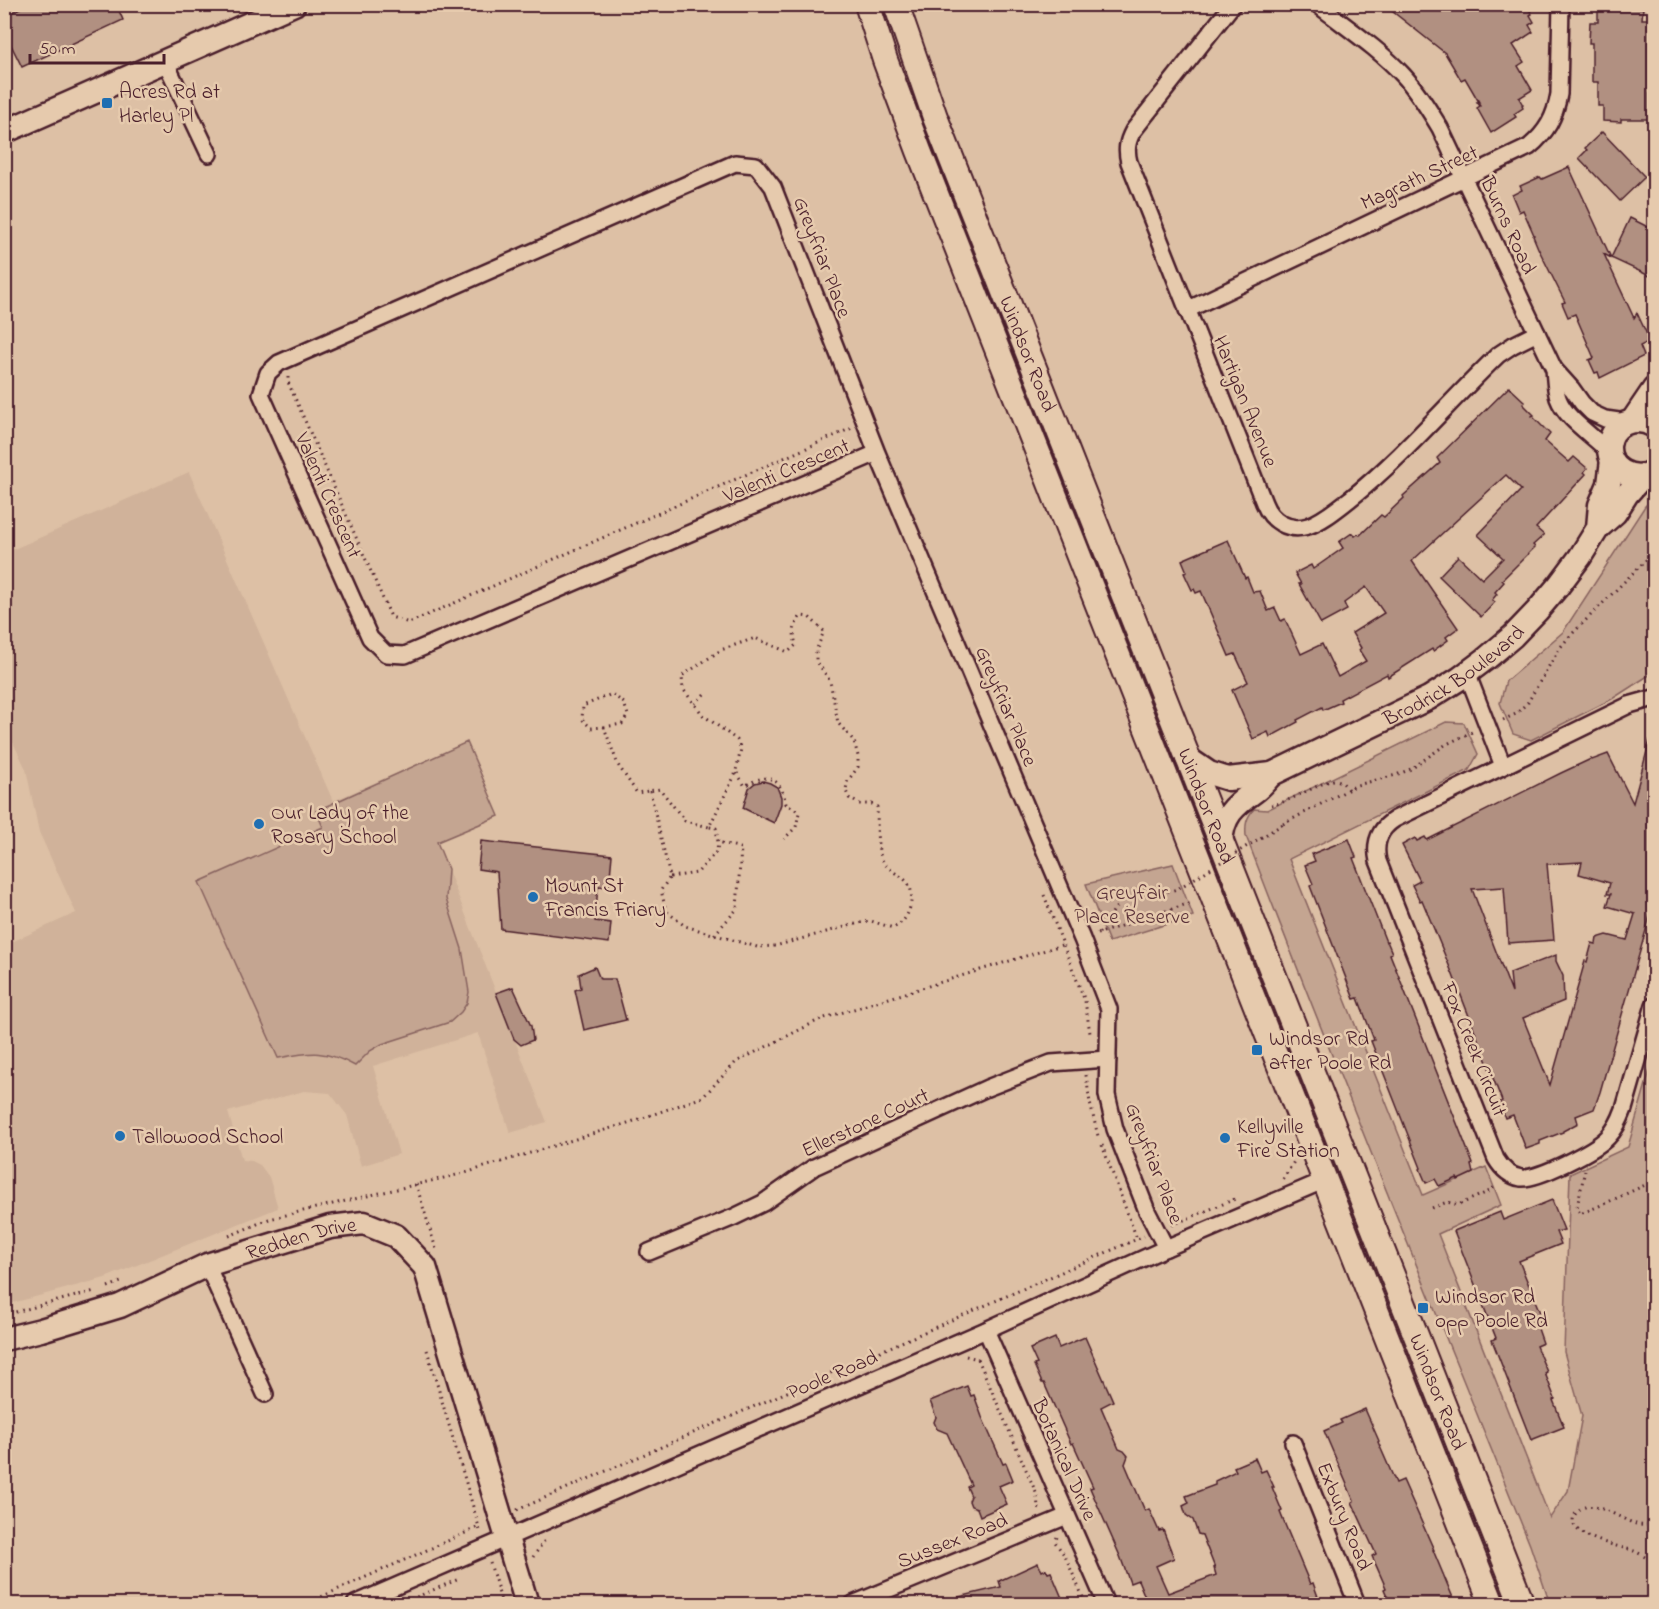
<svg xmlns="http://www.w3.org/2000/svg" width="1659" height="1609" font-family="'Indie Flower',sans-serif">
<style>
.built{fill:#d0b29a}
.green{fill:#c4a591;stroke:#87625e;stroke-width:1.5}
.building{fill:#b19081;stroke:#4a1f2b;stroke-width:1.5;fill-rule:evenodd}
.lines{fill:none;stroke-linecap:round;stroke-linejoin:round}
.street-casing{stroke:#4a1f2b;stroke-width:20}
.secondary-casing{stroke:#4a1f2b;stroke-width:27}
.primary-casing{stroke:#4a1f2b;stroke-width:28}
.path{stroke:#4a1f2b;stroke-width:3;stroke-dasharray:1.5 4.5;stroke-linecap:butt}
.street{stroke:#e6caad;stroke-width:15}
.secondary{stroke:#e6caad;stroke-width:22}
.primary{stroke:#e6caad;stroke-width:24}
.path-bridge{stroke:#4a1f2b;stroke-width:3;stroke-dasharray:1.5 4.5;stroke-linecap:butt}
.poi-dot{fill:#1f6fb2;stroke:#e6caad;stroke-width:2}
.labels{text-anchor:middle;stroke-width:5;stroke-linejoin:round;paint-order:stroke}
.poi-label{font-size:21px;fill:#4a1f2b;stroke:#e6caad;text-anchor:start}
.street-label{font-size:21px;fill:#4a1f2b;stroke:#e6caad}
.park-label{font-size:21px;fill:#5c333a;stroke:#e6caad}
</style>
<rect width="100%" height="100%" fill="#ddc0a5"/>
<filter id="ink" filterUnits="userSpaceOnUse"><feTurbulence type="fractalNoise" baseFrequency=".0167" numOctaves="2"/><feDisplacementMap in="SourceGraphic" scale="12" xChannelSelector="R" yChannelSelector="G"/><feConvolveMatrix kernelMatrix="1 2 1 2 8 2 1 2 1" color-interpolation-filters="sRGB"/></filter>
<g filter="url(#ink)">
<path class="built" d="M189,472L333,801L467,742L499,816L437,842L547,1122L510,1133L478,1033L373,1066L399,1154L361,1166L347,1115L330,1093L304,1091L228,1112L242,1160L252,1161L260,1165L269,1177L278,1208L105,1278L5,1305V945L76,913L39,832L26,769L5,726V553Z"/>
<g class="green">
<path d="M1654,498V672L1612,699L1531,740L1513,734L1500,703L1506,681L1563,632L1645,506Z"/>
<path d="M1446,722L1464,723L1478,754L1469,770L1289,859L1423,1195L1486,1167L1501,1205L1438,1234L1550,1518L1568,1491L1582,1416L1564,1352L1570,1174L1628,1147L1654,1056V1604H1550L1530,1545C1435,1309 1337,1074 1246,836C1245,825 1246,818 1254,809L1267,810Z"/>
<path d="M467,742L499,816L437,842L448,869L446,899L462,949L469,992L467,1003L461,1012L450,1022L382,1044L370,1051L355,1066C325,1049 311,1052 278,1058L199,882L323,827L316,811Z"/>
<path d="M1173,864L1193,916L1109,942L1086,884Z"/>
</g>
<g class="building">
<path d="M28,4H116L123,20L22,67L4,31V16Z"/>
<path d="M1383,4H1526L1532,14L1530,15L1534,22L1529,25L1533,32L1513,45L1524,62L1518,66L1532,90L1519,98L1523,105L1522,106L1523,108L1514,114L1516,117L1491,133L1477,108L1480,106L1477,102H1479L1465,78L1461,80L1445,53Z"/>
<path d="M1598,7L1643,8L1642,19H1653V44H1650V119H1621V122L1603,121V106H1598V82H1592V43H1589L1590,22H1598Z"/>
<path d="M1602,132L1645,177L1620,201L1579,158L1587,150L1585,148Z"/>
<path d="M1569,167L1611,258L1604,254L1634,318L1637,313L1650,341L1640,346L1644,356L1600,378L1598,372L1595,373L1589,360L1594,358L1575,314L1568,317L1562,303L1565,302L1538,248L1533,236L1534,235L1523,210L1519,212L1512,195L1522,190L1520,186L1540,177L1542,179Z"/>
<path d="M1630,218L1654,230V278L1611,258Z"/>
<path d="M1509,387L1525,402L1523,404L1534,415L1532,416L1550,434L1545,441L1569,462L1574,457L1587,468L1584,472L1586,474L1536,528L1544,535L1533,545L1535,547L1502,580L1504,582L1495,592L1497,594L1492,600L1495,602L1481,617L1439,576L1458,556L1482,579L1503,558L1478,535L1521,490L1506,475L1412,561L1458,628L1446,637L1448,640L1433,651L1432,649L1388,677L1387,674L1340,699L1341,702L1323,710L1322,707L1297,720L1298,722L1270,737L1268,732L1253,739L1232,690L1248,682L1235,654L1229,656L1201,591L1196,593L1194,589L1192,590L1184,573L1187,572L1182,560L1228,540L1245,578L1247,577L1253,592L1260,591L1268,611L1275,608L1281,621L1285,619L1301,654L1322,644L1338,677L1366,661L1359,650L1361,648L1352,633L1384,613L1366,587L1344,603L1347,610L1321,624L1299,584H1301L1295,573L1311,565L1313,569L1343,548L1339,542L1352,533L1355,536L1358,534L1360,535L1381,515L1384,517L1404,498L1403,496L1440,463L1437,458Z"/>
<path d="M1650,740L1654,741V902L1600,1092L1594,1109L1576,1116L1578,1123L1563,1131V1132L1540,1141V1144L1526,1149L1513,1115L1505,1118L1499,1103L1502,1101L1453,975L1422,900L1420,901L1412,885L1420,881L1402,845L1415,838L1417,841L1425,837L1427,840L1561,773L1591,759L1592,760L1608,754L1633,803ZM1582,862L1579,874L1610,883L1607,894H1611L1607,906L1635,914L1627,940L1607,935L1597,938L1596,944L1592,943L1587,962L1585,961L1550,1085L1523,1018L1564,1001L1563,976L1556,961V955L1510,973L1512,993L1472,889L1504,887L1508,943L1554,940L1547,864Z"/>
<path d="M763,781L770,783L777,787L781,797V804L774,823L743,808L749,788L755,783Z"/>
<path d="M1349,839L1356,857L1353,858L1386,942L1387,941L1392,953L1390,954L1473,1164L1471,1165L1473,1173L1458,1180L1457,1178L1439,1186L1435,1179L1426,1183L1420,1169L1421,1168L1371,1041L1374,1040L1358,998L1354,999L1310,886L1313,884L1305,865L1315,861L1312,854Z"/>
<path d="M481,841L612,855L609,887L598,886L595,921L611,923L609,943L501,929L497,872L478,869Z"/>
<path d="M595,967L600,979H615L626,1020L584,1030L575,990L581,988L579,974Z"/>
<path d="M513,987L531,1026L533,1040L521,1045L514,1039L496,993Z"/>
<path d="M1552,1200L1564,1230L1556,1232L1561,1244L1519,1261L1543,1320L1536,1323L1543,1343L1536,1346L1547,1372L1545,1373L1555,1399L1553,1400L1564,1427L1531,1440L1492,1340L1496,1338L1454,1231L1500,1212L1503,1220Z"/>
<path d="M1085,1337L1113,1401L1101,1407L1119,1449L1124,1451L1128,1456L1125,1464L1145,1511L1149,1509L1159,1531L1163,1530L1174,1558L1156,1566L1168,1593L1216,1575L1214,1568H1215L1202,1535L1198,1534L1193,1520L1186,1515L1183,1506L1189,1503L1186,1496L1215,1485V1481L1236,1471L1234,1467L1255,1458L1261,1472L1266,1470L1274,1487H1272L1282,1511L1280,1512L1286,1527L1310,1584L1313,1583L1321,1605H1142L1147,1602L1138,1580L1130,1583L1120,1556L1090,1488L1093,1487L1073,1443L1071,1444L1044,1383H1042L1034,1365L1037,1364L1030,1349L1055,1338L1059,1348Z"/>
<path d="M967,1386L971,1396L974,1395L982,1417L1003,1464L1006,1463L1013,1480L999,1486L1007,1504L980,1516L977,1508L971,1506L969,1501L971,1496L967,1487L971,1485L947,1433L937,1429L934,1422L936,1417L930,1401Z"/>
<path d="M1365,1409L1379,1441L1378,1442L1396,1483L1403,1480L1434,1550H1433L1456,1605H1391L1384,1589L1386,1588L1372,1556L1376,1554L1352,1502L1354,1501L1324,1431L1342,1423L1340,1420Z"/>
<path d="M1038,1563L1042,1571L1046,1569L1048,1573L1051,1572L1065,1605H950V1599L1001,1587L999,1581Z"/>
</g>
<g class="lines">
<defs>
<g id="street">
<path d="M1233,4L1133,131C1127,142 1126,150 1129,162L1264,503C1271,521 1288,532 1308,526C1323,521 1338,508 1350,499C1404,456 1449,402 1498,355L1513,345L1537,333"/>
<path d="M1317,4C1346,27 1378,48 1403,75C1418,91 1429,110 1440,128L1554,369C1555,378 1555,389 1558,398C1566,420 1594,436 1610,453"/>
<path d="M165,61L209,154"/>
<path d="M1187,310L1529,147C1547,132 1555,117 1559,94L1561,4"/>
<path d="M1554,369L1572,389L1582,403L1592,413L1605,419L1626,422"/>
<path d="M877,453L405,655L386,654L370,638L261,394L268,373L279,363L735,163L756,165L773,187L877,453L1082,939L1109,1009L1107,1095L1115,1129L1147,1211L1166,1248"/>
<path d="M1467,673L1503,766"/>
<path d="M1654,698L1629,705L1395,819C1379,829 1374,843 1378,861L1496,1159C1502,1169 1509,1176 1521,1178C1537,1180 1596,1150 1608,1137C1616,1129 1620,1120 1624,1109L1654,1005"/>
<path d="M649,1252L734,1217L763,1203L814,1167L987,1088L1051,1063L1108,1059"/>
<path d="M207,1265L265,1394"/>
<path d="M986,1330L1106,1604"/>
<path d="M1293,1443L1357,1604"/>
<path d="M355,1604L986,1330L1166,1248L1325,1180"/>
<path d="M853,1604L1067,1516"/>
</g>
<g id="secondary">
<path d="M4,132L294,4"/>
<path d="M1633,420L1654,389"/>
<path d="M1651,473C1632,481 1608,470 1609,446C1611,423 1636,415 1654,426"/>
<path d="M1598,528L1600,505L1609,484L1612,460"/>
<path id="s1" d="M1187,758L1209,773L1228,779L1272,774L1429,698L1459,679L1487,658L1513,636L1537,611L1559,585L1580,557L1598,528L1615,513L1627,494L1643,476"/>
<path d="M1221,844C1222,816 1234,806 1255,791C1261,787 1266,780 1272,774"/>
<path id="s2" d="M4,1339L41,1330L120,1306L207,1265L330,1227L364,1223L396,1236L425,1267L527,1604"/>
</g>
<g id="primary">
<path d="M867,4L885,60L919,151L1492,1604"/>
<path id="s3" d="M896,4L935,117L1522,1604"/>
</g>
</defs>
<use href="#street" class="street-casing"/>
<use href="#secondary" class="secondary-casing"/>
<use href="#primary" class="primary-casing"/>
<g class="path">
<path d="M288,377V382L391,617L409,623L852,428"/>
<path d="M695,704L707,691"/>
<path d="M1503,720L1516,714L1528,702L1559,649L1570,636L1654,552"/>
<path d="M604,727L622,724L628,715L624,703L612,694L583,706L582,719L591,728L604,727L618,765L637,793L660,789L685,821L709,827"/>
<path d="M737,773L745,786C768,771 781,778 786,804L794,808L799,813L796,827L784,839"/>
<path d="M650,791L670,877L661,890L666,911"/>
<path d="M1271,805C1290,803 1325,779 1336,780C1342,781 1345,785 1348,790"/>
<path d="M1283,824L1357,785L1396,775L1411,769L1445,745L1474,731"/>
<path d="M670,877L697,873L717,851L718,842"/>
<path d="M1044,895L1085,1001L1090,1033"/>
<path d="M632,916L666,911L685,926L757,947L775,946L863,922L871,921L893,928C902,923 907,918 910,907C918,873 891,879 882,859C875,844 878,823 877,807L872,804H859L849,798L846,791L847,782L858,767V756L854,741L838,723L830,681L816,660V651L824,631L809,617L801,616C793,626 793,633 796,645L788,652L755,638L721,650L682,676L683,689L703,715L737,740L741,749L735,775L709,827L716,828L718,842L741,848L737,909L714,935"/>
<path d="M1099,933C1110,918 1125,885 1146,888C1159,890 1166,894 1179,888"/>
<path d="M1097,934L1193,902"/>
<path d="M1086,1075L1090,1103L1098,1136"/>
<path d="M1102,1145L1137,1239"/>
<path d="M1585,1170L1577,1207L1580,1214L1597,1207L1654,1181"/>
<path d="M1283,1179L1295,1160"/>
<path d="M416,1184L436,1249"/>
<path d="M1432,1208L1447,1202L1458,1205L1490,1191L1496,1185"/>
<path d="M1172,1225L1235,1199"/>
<path d="M229,1236L269,1219L465,1173L631,1122L703,1097L736,1062L821,1019L1065,944"/>
<path d="M108,1287L121,1282"/>
<path d="M4,1315L95,1291"/>
<path d="M427,1350L481,1534"/>
<path d="M966,1356L978,1359L980,1355"/>
<path d="M978,1359L1037,1495L1038,1508L1040,1509"/>
<path d="M517,1510L1144,1236"/>
<path d="M1654,1525C1648,1525 1642,1526 1636,1524C1619,1519 1590,1495 1576,1513C1559,1536 1621,1546 1634,1551C1641,1554 1648,1559 1654,1563"/>
<path d="M1057,1537L1055,1542L1065,1556L1086,1604"/>
<path d="M533,1557L545,1540"/>
<path d="M490,1563L502,1604"/>
<path d="M901,1602L911,1603L914,1597"/>
<path d="M305,1604L479,1527"/>
<path d="M400,1604L459,1579"/>
</g>
<use href="#street" class="street"/>
<use href="#secondary" class="secondary"/>
<use href="#primary" class="primary"/>
<path class="path-bridge" d="M1179,888L1283,824"/>
</g>
</g>
<g class="poi-dot">
<rect x="101" y="97" width="12" height="12" rx="3"/>
<circle cx="259" cy="824" r="6"/>
<circle cx="533" cy="897" r="6"/>
<rect x="1251" y="1044" width="12" height="12" rx="3"/>
<circle cx="120" cy="1136" r="6"/>
<circle cx="1225" cy="1138" r="6"/>
<rect x="1417" y="1302" width="12" height="12" rx="3"/>
</g>
<g class="labels">
<g class="poi-label">
<text x="119" y="98">Acres Rd at<tspan x="119" dy="24">Harley Pl</tspan></text>
<text x="271" y="819">Our Lady of the<tspan x="271" dy="24">Rosary School</tspan></text>
<text x="545" y="892">Mount St<tspan x="545" dy="24">Francis Friary</tspan></text>
<text x="1269" y="1045">Windsor Rd<tspan x="1269" dy="24">after Poole Rd</tspan></text>
<text x="1237" y="1133">Kellyville<tspan x="1237" dy="24">Fire Station</tspan></text>
<text x="132" y="1143">Tallowood School</text>
<text x="1435" y="1303">Windsor Rd<tspan x="1435" dy="24">opp Poole Rd</tspan></text>
</g>
<g class="street-label">
<text transform="translate(1419 177) rotate(-25)" y="7">Magrath Street</text>
<text transform="translate(1509 225) rotate(65)" y="7">Burns Road</text>
<text transform="translate(823 257) rotate(69)" y="7">Greyfriar Place</text>
<text dy="7" stroke="none"><textPath href="#s3" startOffset="374">Windsor Road</textPath></text>
<text transform="translate(1246 401) rotate(68)" y="7">Hartigan Avenue</text>
<text transform="translate(786 470) rotate(-23)" y="7">Valenti Crescent</text>
<text transform="translate(329 495) rotate(66)" y="7">Valenti Crescent</text>
<text dy="7" stroke="none"><textPath href="#s1" startOffset="298">Brodrick Boulevard</textPath></text>
<text transform="translate(1007 706) rotate(67)" y="7">Greyfriar Place</text>
<text dy="7" stroke="none"><textPath href="#s3" startOffset="860">Windsor Road</textPath></text>
<text transform="translate(1475 1049) rotate(68)" y="7">Fox Creek Circuit</text>
<text transform="translate(865 1122) rotate(-25)" y="7">Ellerstone Court</text>
<text transform="translate(1155 1163) rotate(69)" y="7">Greyfriar Place</text>
<text dy="7" stroke="none"><textPath href="#s2" startOffset="315">Redden Drive</textPath></text>
<text transform="translate(832 1374) rotate(-23)" y="7">Poole Road</text>
<text dy="7" stroke="none"><textPath href="#s3" startOffset="1490">Windsor Road</textPath></text>
<text transform="translate(1065 1459) rotate(66)" y="7">Botanical Drive</text>
<text transform="translate(1345 1516) rotate(68)" y="7">Exbury Road</text>
<text transform="translate(952 1540) rotate(-22)" y="7">Sussex Road</text>
</g>
<g class="park-label">
<text x="1132" y="899">Greyfair<tspan x="1132" dy="24">Place Reserve</tspan></text>
</g>
</g>
<rect width="1659" height="1609" fill="none" stroke="#e6caad" stroke-width="24"/>
<rect x="12" y="12" width="1635" height="1585" fill="none" stroke="#4a1f2b" stroke-width="2" filter="url(#ink)"/>
<path d="M30 54v9h134v-9" fill="none" stroke="#4a1f2b" stroke-width="3"/>
<text x="39" y="54" font-size="18" fill="#4a1f2b" stroke="#e6caad" stroke-width="4.5" paint-order="stroke">50 m</text>
</svg>
